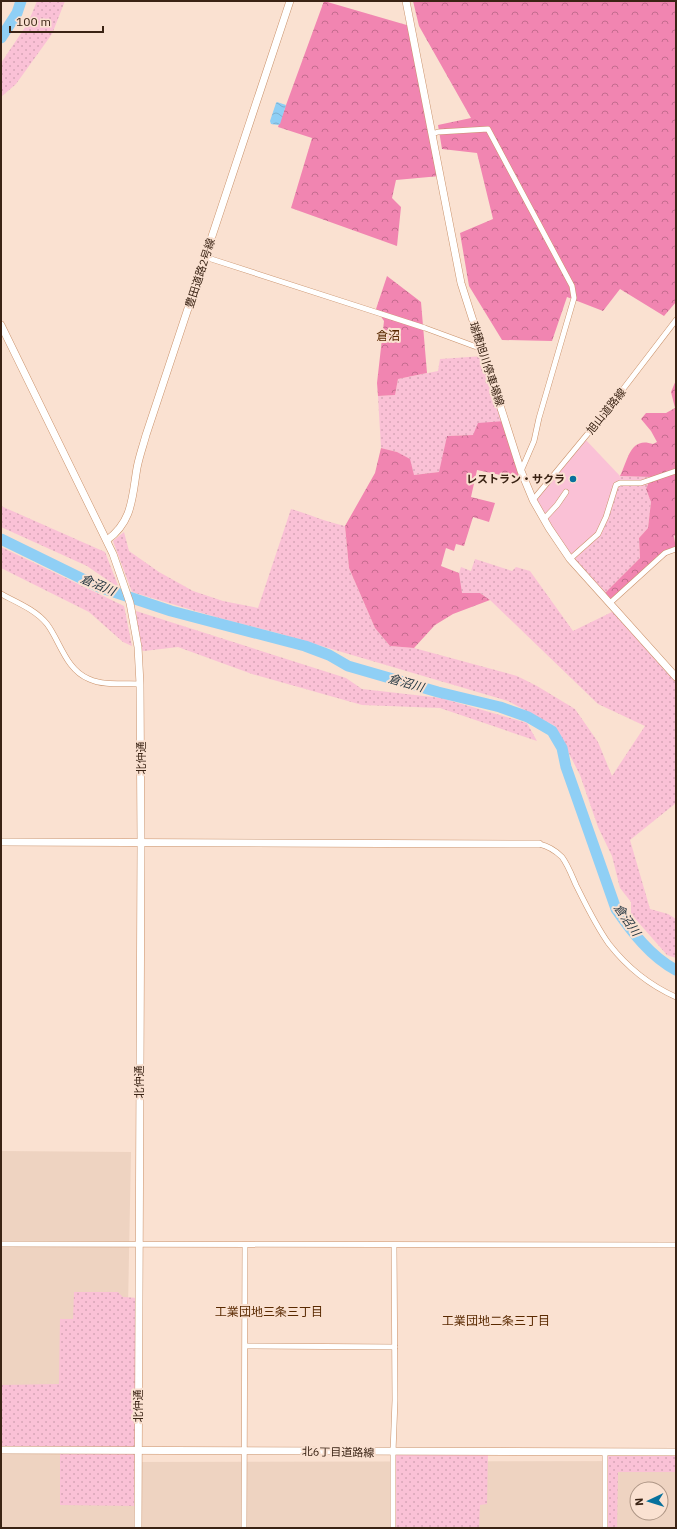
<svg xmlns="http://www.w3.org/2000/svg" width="677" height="1529" font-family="'IBM Plex Sans','Noto Sans JP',sans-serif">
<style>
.built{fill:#eed3c1;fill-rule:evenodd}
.grass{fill:url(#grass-dots)}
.forest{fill:url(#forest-crowns)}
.garden{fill:#fac1d6}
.water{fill:url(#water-waves)}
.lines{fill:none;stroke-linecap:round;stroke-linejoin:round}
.river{stroke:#8fcff5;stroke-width:11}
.street-casing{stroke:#ca926b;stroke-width:6}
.secondary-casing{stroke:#ca926b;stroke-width:8}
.street{stroke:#fff;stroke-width:5}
.secondary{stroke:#fff;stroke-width:7}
.poi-dot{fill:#07719d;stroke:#fae1d1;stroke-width:1.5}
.labels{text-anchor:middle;stroke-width:4;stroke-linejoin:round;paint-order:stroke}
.street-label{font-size:11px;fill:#3a2314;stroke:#fae1d1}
.poi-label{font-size:11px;font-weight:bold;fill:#3a2314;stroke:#fae1d1;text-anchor:end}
.neighbourhood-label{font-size:12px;fill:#592900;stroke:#fae1d1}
.water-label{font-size:12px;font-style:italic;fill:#1b2f3b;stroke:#fae1d1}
</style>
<defs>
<pattern id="grass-dots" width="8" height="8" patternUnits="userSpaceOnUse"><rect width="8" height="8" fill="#fac1d6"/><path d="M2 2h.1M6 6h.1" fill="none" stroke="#d7a6b7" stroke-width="1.8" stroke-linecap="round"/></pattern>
<pattern id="forest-crowns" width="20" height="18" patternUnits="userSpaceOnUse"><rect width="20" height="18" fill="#f185b1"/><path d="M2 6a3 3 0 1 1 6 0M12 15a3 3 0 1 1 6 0" fill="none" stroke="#c46c8f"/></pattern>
<pattern id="water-waves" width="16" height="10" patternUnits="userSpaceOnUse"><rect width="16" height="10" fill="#8fcff5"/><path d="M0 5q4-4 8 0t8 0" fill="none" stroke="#7cb1d1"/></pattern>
</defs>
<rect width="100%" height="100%" fill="#fae1d1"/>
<path class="built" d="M1,1151L131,1152L125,1462L676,1461V1528H1ZM637,1489H661V1513H637Z"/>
<g class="grass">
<path d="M37,1H65L52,34L16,84L1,97V63L28,23Z"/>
<path d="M484,356L505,421L474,435L447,436L440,472L414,475L397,452L381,448L378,396L395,395L398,379L438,371L440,359Z"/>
<path d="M620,476L651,477L646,489L651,502L648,528L639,538L640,558L603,595L570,559L616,485Z"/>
<path d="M1,506L105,552L119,588L87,566L1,527Z"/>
<path d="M291,509C309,514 326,522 345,526L349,568L375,628L390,646L414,648L517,676L537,686L575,709L598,742L612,776L645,726L598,704L490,600L480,593H461L459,573L461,567L471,571L475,559L512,571L516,567L530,571L573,631L616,610L676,677V803L630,840L650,909L668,914L676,919V958L667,955L631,914V902L620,888L612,856L598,827L580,775L555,726L508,701L274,632L219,618L132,592L113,541L124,532L129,551L159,572L193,591L223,601L258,608Z"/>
<path d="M1,547L124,606L132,646L123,642L89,612L1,568Z"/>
<path d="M136,611L346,678L362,689L441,698L527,723L537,741L440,708L362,705L252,674L178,647L144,651L140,650Z"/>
<path d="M74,1292H118L123,1297L138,1298V1506L60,1505V1450H1V1385L59,1384L60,1319H73Z"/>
<path d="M393,1452H488L487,1504L480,1505L479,1528H393Z"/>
<path d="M608,1456H676V1472H618L617,1528H608Z"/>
</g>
<g class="forest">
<path d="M324,1L410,26L440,176L396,180L392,198L401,207L397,246L291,208L312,138L278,127Z"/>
<path d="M413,1H676V302L664,316L620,289L603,311L567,297L552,341L502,340L469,286L460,233L493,219L477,153L442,149L438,125L471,118L419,26Z"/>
<path d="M387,276L421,302L427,373L398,379L395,395L378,396L377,383L384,321L376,309Z"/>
<path d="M676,380V534L674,536L676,549H674L610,603L603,595L640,558L639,538L648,528L651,502L646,489L651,477L620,476C628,460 630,436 653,444L657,442L651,431L641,419L646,413H666L675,408L671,392Z"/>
<path d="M505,421L525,480L477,470L471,497L495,503L489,522L473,517L464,546L456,544L454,551L446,548L441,566L459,573L462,593H480L490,600L453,614L435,625L414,648L390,646L375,628L349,568L345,526L375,473L381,448L397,452L410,459L414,475L439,472L447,436L473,435L478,423Z"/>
</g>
<path class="garden" d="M584,438L620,476L598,534L570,559L533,500Z"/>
<path class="water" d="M277,102L286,105L280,124L278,125L271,124L270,121L276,103Z"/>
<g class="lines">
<g class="river">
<path d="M1,38L17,13L21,1"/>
<path d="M1,539L99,587L171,611L305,646L329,655L348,666L438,692L500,707L528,717L552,731L562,748L566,767L616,909C632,932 651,957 676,970"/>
</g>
<defs>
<g id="street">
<path d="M432,134L438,132L488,129L572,286L574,298L539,418L534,441L521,471"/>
<path d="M205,257L425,328L482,349"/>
<path d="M533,500L604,414L676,320"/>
<path d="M544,519L557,505L566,492"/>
<path d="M570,559L598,534L606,517L616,485L620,483H641L676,471"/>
<path d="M1,594C16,602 36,610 47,624C60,641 66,670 89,679C104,686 124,683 140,684"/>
<path d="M610,603L665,553L676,549"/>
<path d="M539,844C548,846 555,850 562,857C568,865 572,876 576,885C586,905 596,926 609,944C627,967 649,985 676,997"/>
<path d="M1,1244L676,1245"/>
<path d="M246,1346L395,1347"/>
<path d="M244,1528L245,1245"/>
<path d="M393,1528V1452L395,1400L394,1245"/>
<path d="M605,1528V1452"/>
</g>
<g id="secondary">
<path d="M406,1L461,283L521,471L533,500L549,528L570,559L676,677"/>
<path d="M1,325L113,554L130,603L138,647L140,684L141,843L138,1528"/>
<path d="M107,540C133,521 132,497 137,468C139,457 143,446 146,435L290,1"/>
<path d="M1,842L539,844"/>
<path d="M1,1450L676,1452"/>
</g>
</defs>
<use href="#street" class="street-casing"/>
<use href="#secondary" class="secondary-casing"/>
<use href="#street" class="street"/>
<use href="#secondary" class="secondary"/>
</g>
<circle class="poi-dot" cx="573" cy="479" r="4"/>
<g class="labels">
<g class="street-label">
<text transform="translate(200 273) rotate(-72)" y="4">豊田道路2号線</text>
<text transform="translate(487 364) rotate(72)" y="4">瑞穂旭川停車場線</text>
<text transform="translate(606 411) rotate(-51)" y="4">旭山道路線</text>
<text transform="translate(141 758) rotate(-90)" y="4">北仲通</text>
<text transform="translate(139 1082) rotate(-90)" y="4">北仲通</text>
<text transform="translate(138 1406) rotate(-90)" y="4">北仲通</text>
<text transform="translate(338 1452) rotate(1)" y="4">北6丁目道路線</text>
</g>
<g class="poi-label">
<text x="565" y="483">レストラン・サクラ</text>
</g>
<g class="neighbourhood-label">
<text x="388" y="340">倉沼</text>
<text x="269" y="1316">工業団地三条三丁目</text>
<text x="496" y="1325">工業団地二条三丁目</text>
</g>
<g class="water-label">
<text transform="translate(98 585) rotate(23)" y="4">倉沼川</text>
<text transform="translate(406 683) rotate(16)" y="4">倉沼川</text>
<text transform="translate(627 920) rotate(55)" y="4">倉沼川</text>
</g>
</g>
<rect width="677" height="1529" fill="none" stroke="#3a2314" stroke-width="4"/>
<g transform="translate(649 1501) rotate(266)"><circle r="19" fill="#fae1d1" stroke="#ad9585"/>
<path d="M0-3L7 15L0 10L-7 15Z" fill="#07719d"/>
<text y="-6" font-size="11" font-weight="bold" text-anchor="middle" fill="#3a2314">N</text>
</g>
<path d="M10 26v6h93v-6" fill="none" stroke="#3a2314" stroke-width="2"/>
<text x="16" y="26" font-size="12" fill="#3a2314" stroke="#fae1d1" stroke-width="3" paint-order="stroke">100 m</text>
</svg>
